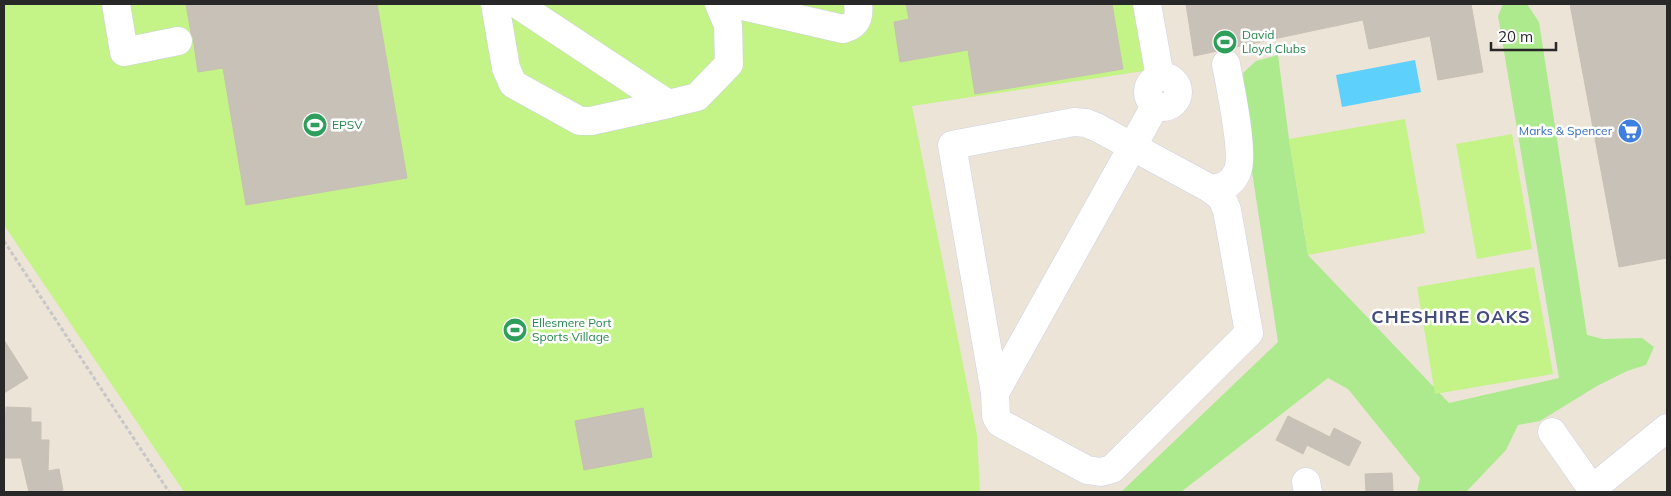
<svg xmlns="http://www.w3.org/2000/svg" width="1671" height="496" font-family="Mulish,sans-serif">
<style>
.green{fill:#acea8d}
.pitch{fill:#c4f388}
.water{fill:#5ed0fc}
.building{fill:#c8c1b8;stroke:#c8c0b2}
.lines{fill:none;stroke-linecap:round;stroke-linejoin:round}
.minor-casing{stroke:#cdd1e3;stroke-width:29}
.path{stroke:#c7c7c7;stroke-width:3;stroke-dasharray:4 2.5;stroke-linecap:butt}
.minor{stroke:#fff;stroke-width:28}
.labels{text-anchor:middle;stroke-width:5;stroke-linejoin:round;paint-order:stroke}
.leisure-label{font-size:12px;fill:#27864d;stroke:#fff;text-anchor:start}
.shop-label{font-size:12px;fill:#366cbe;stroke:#fff;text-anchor:end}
.district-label{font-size:18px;font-weight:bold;letter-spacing:1px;fill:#444e7d;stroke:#fff}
</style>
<rect width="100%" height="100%" fill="#ede4d8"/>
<path class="green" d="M1503,4H1527L1539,22L1587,335L1603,339L1642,338L1654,347L1646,365L1627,371L1597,386L1540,421L1518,425L1506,450L1466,492H1417L1420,478L1348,389L1328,378L1181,492H1121L1278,342L1249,152L1243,73L1256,61L1278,55L1289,139L1308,255L1449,403L1559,378L1498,16Z"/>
<g class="pitch">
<path d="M4,4H1133L1144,71L912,106L977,435L980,492H184L4,225Z"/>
<path d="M1405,119L1425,233L1308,255L1289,139Z"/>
<path d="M1512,134L1532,249L1477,259L1456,144Z"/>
<path d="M1534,267L1553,374L1435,394L1417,287Z"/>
</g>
<path class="water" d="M1415,60L1421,92L1342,107L1336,75Z"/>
<g class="building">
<path d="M186,4H377L407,178L246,205L223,68L198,72L193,38L191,33Z"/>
<path d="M906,4H1112L1123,69L975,94L968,50L900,62L894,22L909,19Z"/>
<path d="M1186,4H1471L1483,72L1438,80L1430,36L1369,49L1363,20L1194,56Z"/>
<path d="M1570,4H1667V258L1619,267Z"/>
<path d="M4,340L28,378L4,393Z"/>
<path d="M6,407L31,408V422H41V440H49L48,471L59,469L63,490L54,492H29L21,458H4Z"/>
<path d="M643,408L652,457L584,470L575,421Z"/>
<path d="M1288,416L1330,437L1334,428L1361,442L1349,466L1307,445L1303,454L1276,440Z"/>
<path d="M1392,473L1393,492H1366L1365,474Z"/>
</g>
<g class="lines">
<defs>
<g id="minor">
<path d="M116,4L124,52L178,41"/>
<path d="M495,4L506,68L513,84L580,121H591L668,104"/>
<path d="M517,4L668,104L697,97L729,64L728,25L719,4"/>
<path d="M734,4L843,29C857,25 860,18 858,4"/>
<path d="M1147,4L1160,77"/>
<circle cx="1163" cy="92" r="15"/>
<path d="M1209,188L1222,198L1227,210L1249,333L1112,469L1101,472L1087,470L1000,423L996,416L995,393L952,145L1074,122L1086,123L1098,128L1209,188C1222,190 1232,184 1237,172C1245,157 1230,85 1226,64"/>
<path d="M995,393L1155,106"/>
<path d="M1552,432L1592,489L1667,428"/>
<path d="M1306,482L1308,492"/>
</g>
</defs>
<use href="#minor" class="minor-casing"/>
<path class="path" d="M4,241L169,492"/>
<use href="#minor" class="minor"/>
</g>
<defs>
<symbol id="stadium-disc" viewBox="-11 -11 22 22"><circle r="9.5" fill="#2e9e5b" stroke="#fff"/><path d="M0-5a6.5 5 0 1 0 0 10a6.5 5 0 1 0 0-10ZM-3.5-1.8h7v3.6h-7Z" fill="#fff"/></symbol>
<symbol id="supermarket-disc" viewBox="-11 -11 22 22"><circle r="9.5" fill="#3f7fe0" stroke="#fff"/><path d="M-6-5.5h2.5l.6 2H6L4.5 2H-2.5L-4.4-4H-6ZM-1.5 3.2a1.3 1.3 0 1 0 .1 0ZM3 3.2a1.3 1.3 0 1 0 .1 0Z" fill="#fff"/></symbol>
</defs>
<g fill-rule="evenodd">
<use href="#stadium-disc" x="1211" y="28" width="28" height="28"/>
<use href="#stadium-disc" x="301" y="111" width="28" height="28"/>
<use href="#supermarket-disc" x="1616" y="117" width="28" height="28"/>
<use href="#stadium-disc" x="501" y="316" width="28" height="28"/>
</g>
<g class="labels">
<g class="leisure-label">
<text x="1242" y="39">David<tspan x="1242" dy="14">Lloyd Clubs</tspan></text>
<text x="332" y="129">EPSV</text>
<text x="532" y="327">Ellesmere Port<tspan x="532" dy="14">Sports Village</tspan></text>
</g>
<g class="shop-label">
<text x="1612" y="135">Marks &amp; Spencer</text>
</g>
<g class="district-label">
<text x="1451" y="323">CHESHIRE OAKS</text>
</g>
</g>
<rect width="1671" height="496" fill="none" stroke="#282828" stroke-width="10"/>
<path d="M1491 42v8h65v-8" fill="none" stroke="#282828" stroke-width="2.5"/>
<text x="1498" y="42" font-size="15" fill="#282828" stroke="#ffffff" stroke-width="4" paint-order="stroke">20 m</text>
</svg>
